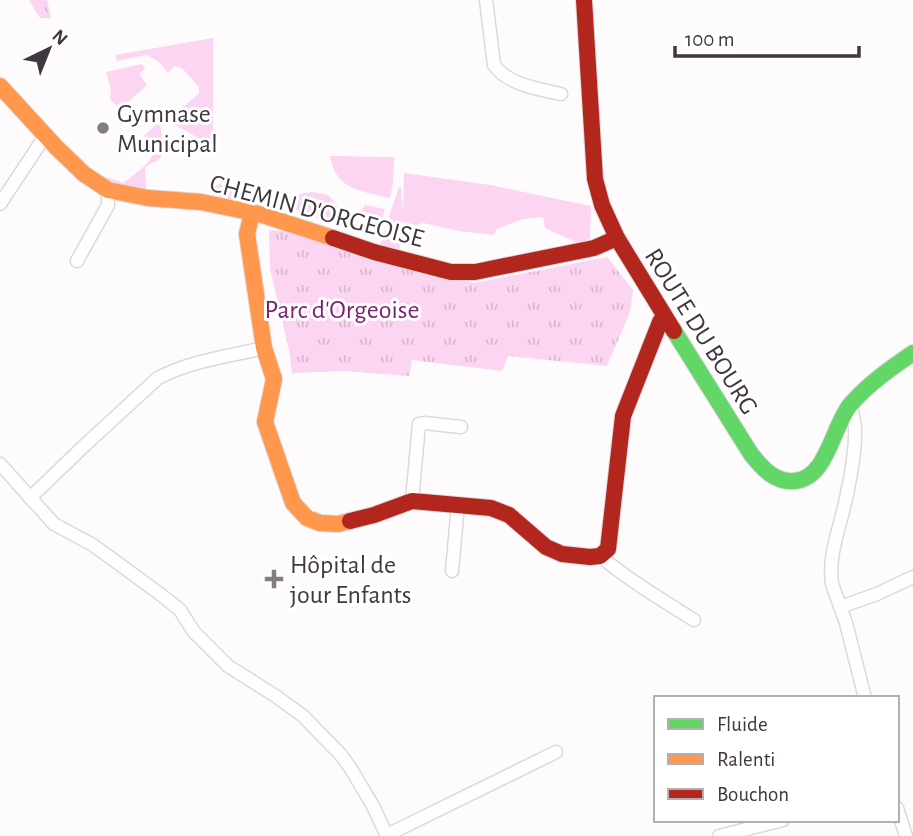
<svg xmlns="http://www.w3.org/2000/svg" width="913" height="836" font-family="'Alegreya Sans',sans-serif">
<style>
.grass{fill:#fbd5f1}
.park{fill:url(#park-tufts)}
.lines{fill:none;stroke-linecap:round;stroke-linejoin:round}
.street-casing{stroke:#ddd8dc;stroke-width:15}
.fast-casing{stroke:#ddd8dc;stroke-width:18}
.slow-casing{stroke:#ddd8dc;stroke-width:18}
.jam-casing{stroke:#ddd8dc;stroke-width:18}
.street{stroke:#fffeff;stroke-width:12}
.fast{stroke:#63d668;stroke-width:16}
.slow{stroke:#ff974d;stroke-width:16}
.jam{stroke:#b3261e;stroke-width:16}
.poi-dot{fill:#837c82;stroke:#fff;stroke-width:2.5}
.labels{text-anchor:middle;stroke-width:6;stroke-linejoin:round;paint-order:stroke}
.poi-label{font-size:26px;fill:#41383f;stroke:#fff;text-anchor:start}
.street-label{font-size:26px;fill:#41383f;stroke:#fff}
.park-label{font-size:26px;fill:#7e1f6e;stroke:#fff}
</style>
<defs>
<pattern id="park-tufts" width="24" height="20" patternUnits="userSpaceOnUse" patternTransform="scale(1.75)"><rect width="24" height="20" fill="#fbd5f1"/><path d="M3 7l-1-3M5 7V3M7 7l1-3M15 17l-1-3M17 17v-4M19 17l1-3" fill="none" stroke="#d8b8d0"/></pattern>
</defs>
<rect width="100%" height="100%" fill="#fefbfd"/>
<g class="grass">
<path d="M213,38V141L211,145L168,121L199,93V87L182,68L174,66L168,73L158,61L146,55L117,61L115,55Z"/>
<path d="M142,64L145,68L139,74L147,85L120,109L110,99L111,90L106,72Z"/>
<path d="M160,121L162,140L149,141L144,136Z"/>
<path d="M162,145C163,165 157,157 145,168L146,189L142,190L116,186L96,176L98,174C107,179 114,178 123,183C135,174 151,164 155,149L153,146Z"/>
<path d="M330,156L394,157L393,182L390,198C362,191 335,190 330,156Z"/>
<path d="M404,173L490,185L591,206L590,239L578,243L545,228L543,217L523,219L497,229L494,235L459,231L423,223L417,225L402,222V233L386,226L399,187L401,188L403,213Z"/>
<path d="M220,184L229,189L245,195L249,187H253L257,194L255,204L251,206L213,198L212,191L214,186Z"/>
<path d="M313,192L328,195L350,220L349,229L279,204L299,194Z"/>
<path d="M365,205L385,209L381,222L360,212Z"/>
<path d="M385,230L400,238V254L379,248Z"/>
</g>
<g class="park">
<path d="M29,0H47L51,18H40Z"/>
<path d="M269,230L297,232L475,283L607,257L633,290L630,312L607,366L508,356L502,371L412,360L409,376L345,371L292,373L289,350L270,269Z"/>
</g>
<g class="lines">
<defs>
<g id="street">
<path d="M486,0L494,65C508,85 539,89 561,94"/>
<path d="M0,204L45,136"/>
<path d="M77,261L108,205V190"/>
<path d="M851,405C852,412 854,420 855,427C856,450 850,481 845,503C839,530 828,556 832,584L846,623L865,698"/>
<path d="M0,464L54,524L93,545L160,594L180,610L194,632L228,666L277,697L303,716L341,755L351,769L373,806L387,836"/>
<path d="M30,498L85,445L158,378C190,361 229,356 264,348"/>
<path d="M412,501L419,424L425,423L461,427"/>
<path d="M600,556C630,581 662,600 694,620"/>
<path d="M452,571L458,505"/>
<path d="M840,607L877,594L913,577"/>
<path d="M897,808L906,836"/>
<path d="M387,835L556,752"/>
<path d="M719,836L783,820"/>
</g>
<path id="fast" d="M674,331L751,454C762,468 775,483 795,481C827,478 832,428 850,405C868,384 891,368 913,353"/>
<g id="slow">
<path d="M0,86L56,147L84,174L108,190L148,198L201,202L259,214L333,238"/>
<path d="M252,213L247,234L264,348L274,379L265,422L293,503L307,518L320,523L338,524L350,521"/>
</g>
<g id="jam">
<path d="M584,0L595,179L602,205L617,238L674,331"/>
<path d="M333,238L374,252L451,272H475L594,248L617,238"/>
<path d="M350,521L374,515L412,501L491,508L509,515L546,547L562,554L590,557L600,556L608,549L623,416L660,322L664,316"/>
</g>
</defs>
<use href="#street" class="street-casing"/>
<use href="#fast" class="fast-casing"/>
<use href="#slow" class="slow-casing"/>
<use href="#jam" class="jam-casing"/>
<use href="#street" class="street"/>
<use href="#fast" class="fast"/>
<use href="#slow" class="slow"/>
<use href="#jam" class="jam"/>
</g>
<g class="poi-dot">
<circle cx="103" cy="128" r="7"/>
<path d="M270.5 568.5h7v7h7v7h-7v7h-7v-7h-7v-7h7z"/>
</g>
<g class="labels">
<g class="poi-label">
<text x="117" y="122">Gymnase<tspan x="117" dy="30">Municipal</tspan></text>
<text x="290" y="573">Hôpital de<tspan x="290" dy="30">jour Enfants</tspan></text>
</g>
<g class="street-label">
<text transform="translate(317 210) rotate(15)" y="9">CHEMIN D'ORGEOISE</text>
<text transform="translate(702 331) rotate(58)" y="9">ROUTE DU BOURG</text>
</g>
<g class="park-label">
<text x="342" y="318">Parc d'Orgeoise</text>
</g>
</g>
<rect x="654" y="696" width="245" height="126" fill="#ffffff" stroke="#b3afb2" stroke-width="2"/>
<rect x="668" y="719" width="35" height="10" fill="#63d668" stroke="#b3afb2" stroke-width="2"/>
<text x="717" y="731" font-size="21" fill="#41383f">Fluide</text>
<rect x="668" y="754" width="35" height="10" fill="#ff974d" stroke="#b3afb2" stroke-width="2"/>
<text x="717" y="766" font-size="21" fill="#41383f">Ralenti</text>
<rect x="668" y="789" width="35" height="10" fill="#b3261e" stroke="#b3afb2" stroke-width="2"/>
<text x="717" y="801" font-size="21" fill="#41383f">Bouchon</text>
<g transform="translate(49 49) rotate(43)" stroke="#ffffff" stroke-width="5" paint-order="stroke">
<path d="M0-5L12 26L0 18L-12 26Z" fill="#41383f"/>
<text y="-10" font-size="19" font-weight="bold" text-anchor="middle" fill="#41383f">N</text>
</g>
<path d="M675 46v10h184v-10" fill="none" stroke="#41383f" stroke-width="3.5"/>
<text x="685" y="46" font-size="21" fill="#41383f" stroke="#ffffff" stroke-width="5" paint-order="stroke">100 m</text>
</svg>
